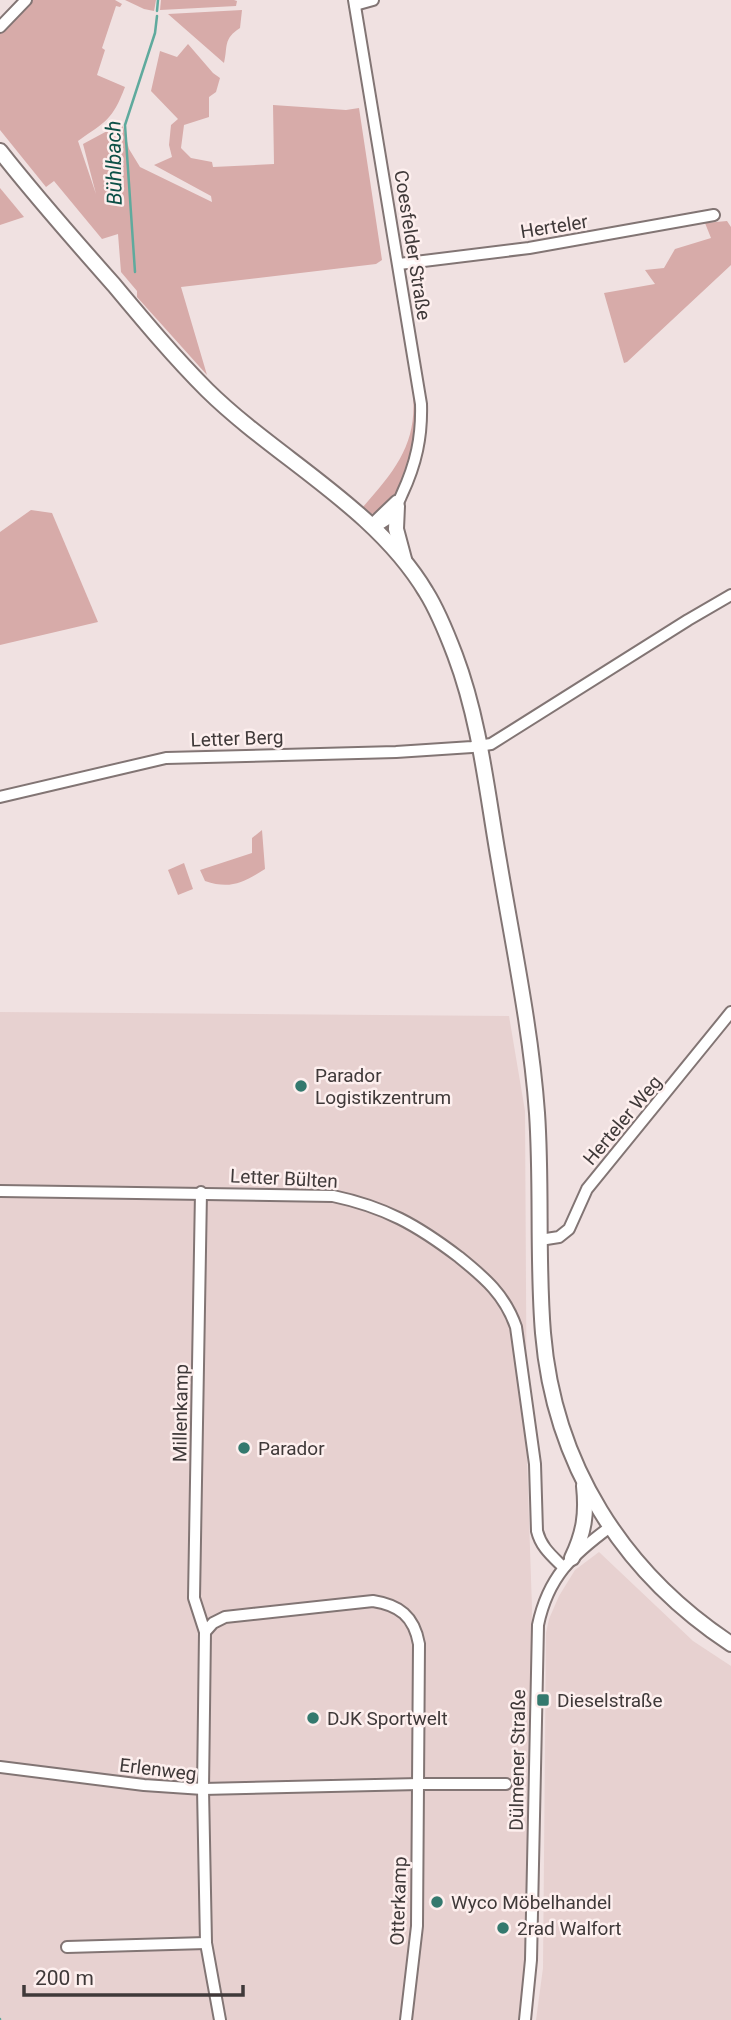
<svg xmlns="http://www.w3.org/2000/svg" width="731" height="2020" font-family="Roboto,sans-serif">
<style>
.built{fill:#e7d1d0}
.green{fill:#d7aba9}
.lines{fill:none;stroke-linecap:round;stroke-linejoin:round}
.stream{stroke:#5faa9d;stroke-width:2.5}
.minor-casing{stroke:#827574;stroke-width:14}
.major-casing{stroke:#827574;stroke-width:18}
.minor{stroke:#fff;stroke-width:10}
.major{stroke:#fff;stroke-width:14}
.poi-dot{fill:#34796e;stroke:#fdefee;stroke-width:2.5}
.labels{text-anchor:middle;stroke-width:5;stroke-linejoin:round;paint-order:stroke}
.street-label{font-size:19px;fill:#3f3939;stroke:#fdefee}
.poi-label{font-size:19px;fill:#3f3939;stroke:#fdefee;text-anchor:start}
.water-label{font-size:21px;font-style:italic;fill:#0d5047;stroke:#fdefee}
</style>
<rect width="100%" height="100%" fill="#f0e1e1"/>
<g class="built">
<path d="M0,1012L509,1016L525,1111L527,1459L532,1608L526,2000L522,2020H0Z"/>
<path d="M599,1552L693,1641L731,1666V2020H536L543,1968L546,1633L549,1619L559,1596L575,1570Z"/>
</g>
<g class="green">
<path d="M31,0H115L122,4L120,7L116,6L102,48L105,50L97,75L125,87C112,121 106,121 78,141L96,194L83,144L122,123L129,149L140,167L212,202L211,196L154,165L172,157L169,145L171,125L178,119L151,91L160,51L177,57L188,44L213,73L220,78L216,92L209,97V117L184,125L181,148L191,158L212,162L213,167L274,164L273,105L346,110L359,108L382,260L376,264L181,287L207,375L137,297V291L121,272L118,234L102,239L54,181L46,187L0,130V33Z"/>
<path d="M125,0H156L154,11L144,9Z"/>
<path d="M161,0H234L237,1L236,6L160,10Z"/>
<path d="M242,10L240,28C223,39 228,46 224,63L168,14Z"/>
<path d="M0,188L24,217L0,225Z"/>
<path d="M727,221L731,227V265L627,362L624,363L604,293L655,284L645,270L664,268L675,249L711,238L705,223Z"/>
<path d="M411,379C426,405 410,514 370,514L363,507C400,465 421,438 411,379Z"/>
<path d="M31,510L52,513L98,622L0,645V532Z"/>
<path d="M262,830L265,869C244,882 231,890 205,881L200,870L252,853V838Z"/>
<path d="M184,863L193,889L178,895L168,870Z"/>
</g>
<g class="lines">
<g class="stream">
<path d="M157,11L158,0"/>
<path d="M135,272L125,125L155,33L157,16"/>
<path d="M0,2019V2020"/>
</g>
<defs>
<g id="minor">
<path d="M354,0L421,404C422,437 416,464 402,494C395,510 390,525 370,526"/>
<path d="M355,5L373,0"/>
<path d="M0,27L26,0"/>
<path d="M399,264L529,248L714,215"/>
<path d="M370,526L396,501"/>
<path d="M0,797L166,758L396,752L472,747L491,744L688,620L731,595"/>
<path d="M0,1191L333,1196C385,1207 417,1225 459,1257C485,1278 505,1295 516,1327L535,1464L537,1531C541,1547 551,1555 563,1567"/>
<path d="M201,1192L194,1598L205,1632"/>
<path d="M540,1240L559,1237L569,1229L587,1189L731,1012"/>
<path d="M0,1767L144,1785L203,1789L419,1784H506"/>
<path d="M67,1947L206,1943"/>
<path d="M220,2020L206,1943L203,1789L205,1632L213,1623L225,1617L373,1601C399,1605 414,1616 419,1644L417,1926L406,2020"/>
<path d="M525,2020L531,1960L538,1625C548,1577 572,1555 610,1527"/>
</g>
<g id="major">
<path d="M0,151C36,197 75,241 114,285C144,321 174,357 207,390C276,458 375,507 426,592C438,611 447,634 455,655C480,721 487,793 499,861C513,945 531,1029 537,1113C542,1186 537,1260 543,1333C554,1464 622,1572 731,1644"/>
<path d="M397,506L396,529L404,559"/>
<path d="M572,1558C584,1533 587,1514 584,1486"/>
</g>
</defs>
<use href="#minor" class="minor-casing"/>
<use href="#major" class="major-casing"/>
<use href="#minor" class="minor"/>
<use href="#major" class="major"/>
</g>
<g class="poi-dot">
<circle cx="301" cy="1086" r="7"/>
<circle cx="244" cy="1448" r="7"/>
<rect x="536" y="1693" width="14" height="14" rx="3.5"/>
<circle cx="313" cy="1718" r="7"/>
<circle cx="437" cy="1902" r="7"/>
<circle cx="503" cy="1928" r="7"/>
</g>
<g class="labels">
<g class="street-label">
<text transform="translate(554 226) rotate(-9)" y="7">Herteler</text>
<text transform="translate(413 245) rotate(81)" y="7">Coesfelder Straße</text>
<text transform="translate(237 738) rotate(-2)" y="7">Letter Berg</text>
<text transform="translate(622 1120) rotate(-50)" y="7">Herteler Weg</text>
<text transform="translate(284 1178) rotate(3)" y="7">Letter Bülten</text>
<text transform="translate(180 1413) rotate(-89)" y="7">Millenkamp</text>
<text transform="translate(517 1760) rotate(-89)" y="7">Dülmener Straße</text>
<text transform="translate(158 1769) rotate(7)" y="7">Erlenweg</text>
<text transform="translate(398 1901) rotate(-88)" y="7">Otterkamp</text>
</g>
<g class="poi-label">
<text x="315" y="1082">Parador<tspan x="315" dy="22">Logistikzentrum</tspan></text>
<text x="258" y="1455">Parador</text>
<text x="557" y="1707">Dieselstraße</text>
<text x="327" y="1725">DJK Sportwelt</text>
<text x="451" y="1909">Wyco Möbelhandel</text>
<text x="517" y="1935">2rad Walfort</text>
</g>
<g class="water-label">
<text transform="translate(114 163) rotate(-91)" y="7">Bühlbach</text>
</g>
</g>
<path d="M24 1985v10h219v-10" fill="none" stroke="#3f3939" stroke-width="3.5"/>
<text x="35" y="1985" font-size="21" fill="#3f3939" stroke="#fdefee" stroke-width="5" paint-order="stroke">200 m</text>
</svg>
